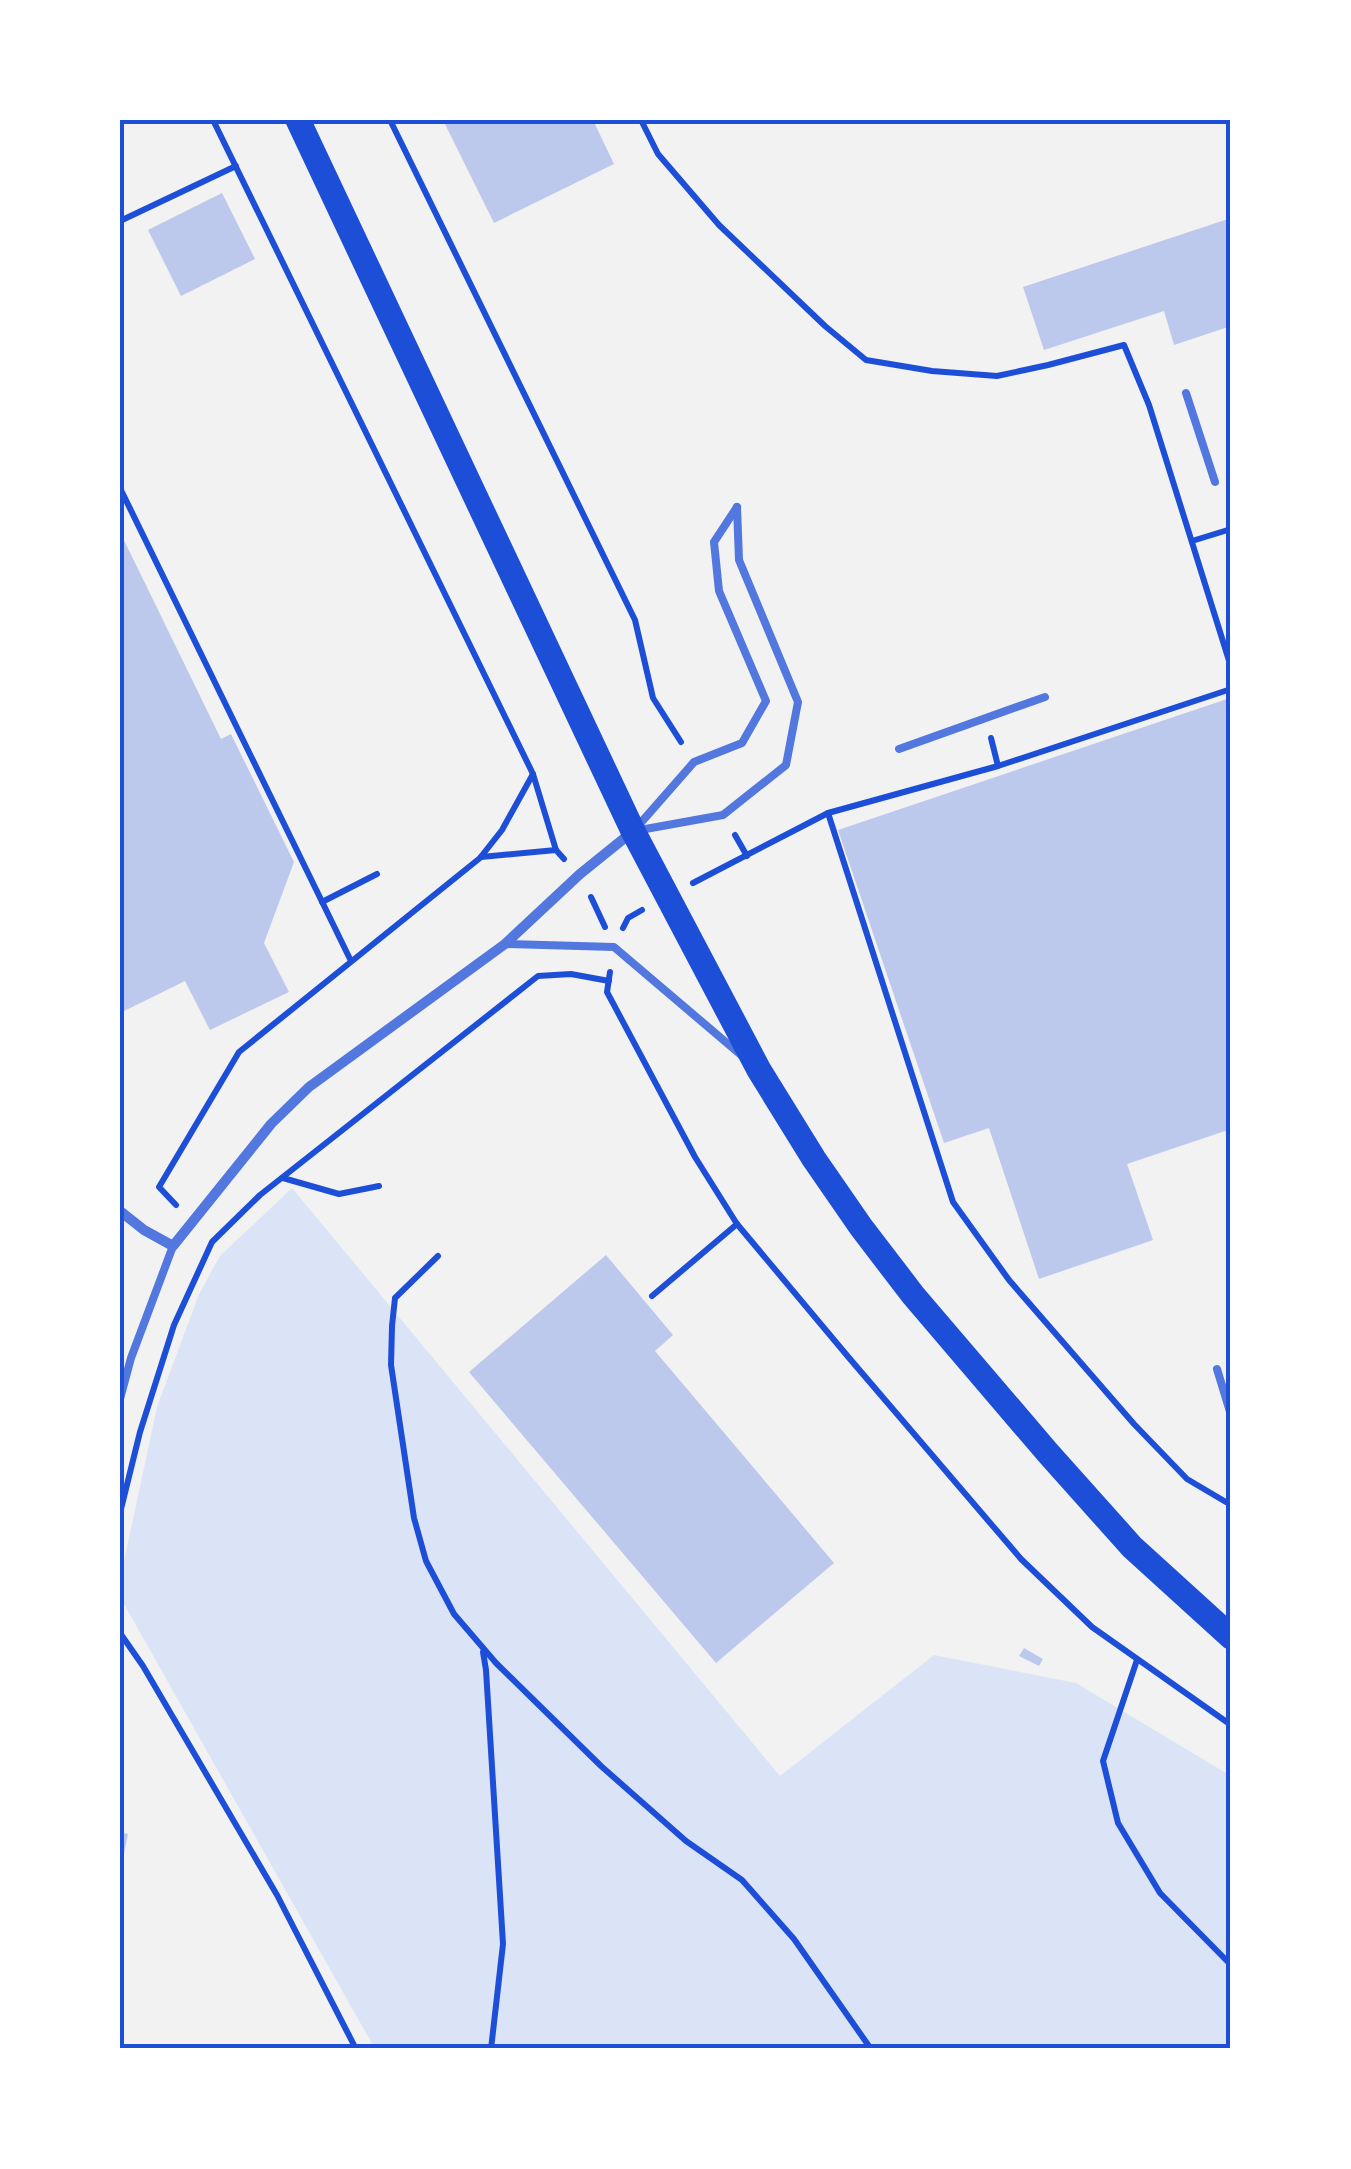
<svg xmlns="http://www.w3.org/2000/svg" width="1351" height="2169" font-family="'Public Sans',sans-serif">
<style>
.green{fill:#dbe4f7}
.building{fill:#bdc9ec}
.lines{fill:none;stroke-linecap:round;stroke-linejoin:round}
.path{stroke:#1d4ed8;stroke-width:6}
.service{stroke:#5277de;stroke-width:8}
.minor{stroke:#5277de;stroke-width:10}
.primary{stroke:#1d4ed8;stroke-width:25}
.neatline{fill:none;stroke:#1d4ed8;stroke-width:4}
</style>
<rect width="100%" height="100%" fill="#f2f2f2"/>
<path class="green" d="M292,1188L780,1776L934,1655L1076,1683L1231,1776V2049H375L120,1597V1580L157,1407L199,1294L220,1256Z"/>
<g class="building">
<path d="M443,120H593L614,164L494,223Z"/>
<path d="M222,193L255,259L181,296L148,230Z"/>
<path d="M1231,218V326L1174,345L1164,311L1044,350L1023,287Z"/>
<path d="M120,532L221,739L231,734L294,862L264,943L289,992L210,1030L185,981L120,1013Z"/>
<path d="M1227,699L1231,711V1129L1127,1164L1153,1240L1039,1279L989,1128L944,1143L838,830Z"/>
<path d="M606,1255L673,1335L655,1351L834,1563L716,1663L469,1372Z"/>
<path d="M1024,1648L1043,1659L1039,1666L1019,1656Z"/>
<path d="M120,1832L128,1834L122,1864L120,1863Z"/>
</g>
<g class="lines">
<g class="path">
<path d="M213,120L533,774L556,850L564,859"/>
<path d="M390,120L635,620L653,698L681,742"/>
<path d="M641,120L658,154L719,225L825,326L866,360L932,371L997,376L1048,365L1124,345L1149,405L1231,667"/>
<path d="M120,221L236,166"/>
<path d="M120,488L351,961"/>
<path d="M1192,541L1231,529"/>
<path d="M998,766L1231,689"/>
<path d="M828,813L953,1202L1009,1280L1134,1424L1187,1479L1231,1505"/>
<path d="M735,835L747,856"/>
<path d="M481,857L556,850"/>
<path d="M693,883L828,813L998,766L991,738"/>
<path d="M591,897L605,927"/>
<path d="M322,902L377,874"/>
<path d="M623,928L628,918L642,910"/>
<path d="M610,972L607,992L695,1157L737,1224L850,1359L1021,1559L1092,1627L1231,1725"/>
<path d="M283,1178L339,1194L379,1186"/>
<path d="M176,1205L159,1187L239,1052L480,858L502,830L533,774"/>
<path d="M438,1256L395,1298L392,1326L391,1365L414,1518L426,1561L454,1614L496,1663L601,1766L686,1841L742,1880L794,1939L871,2049"/>
<path d="M652,1296L737,1224"/>
<path d="M120,1513L140,1432L174,1325L212,1242L260,1195L538,976L571,974L609,981"/>
<path d="M120,1633L143,1666L277,1895L356,2049"/>
<path d="M483,1652L486,1670L503,1944L491,2049"/>
<path d="M1137,1660L1103,1761L1118,1823L1160,1893L1231,1965"/>
</g>
<g class="service">
<path d="M1186,393L1215,482"/>
<path d="M899,749L1045,697"/>
<path d="M638,826L694,762L742,743L766,701L719,591L714,542L737,507"/>
<path d="M640,830L723,815L786,765L798,702L739,560L737,507"/>
<path d="M505,944L614,947L741,1055"/>
<path d="M1217,1369L1231,1415"/>
<path d="M120,1399L131,1358L173,1246"/>
</g>
<path class="minor" d="M120,1211L144,1230L173,1246L271,1124L309,1087L505,944L580,874L632,832"/>
<path class="primary" d="M298,120L633,831L759,1070L814,1159L861,1227L913,1295L1048,1453L1132,1547L1231,1637"/>
</g>
<rect width="1351" height="2169" fill="none" stroke="#ffffff" stroke-width="245"/>
<rect x="122" y="122" width="1106" height="1924" class="neatline"/>
</svg>
